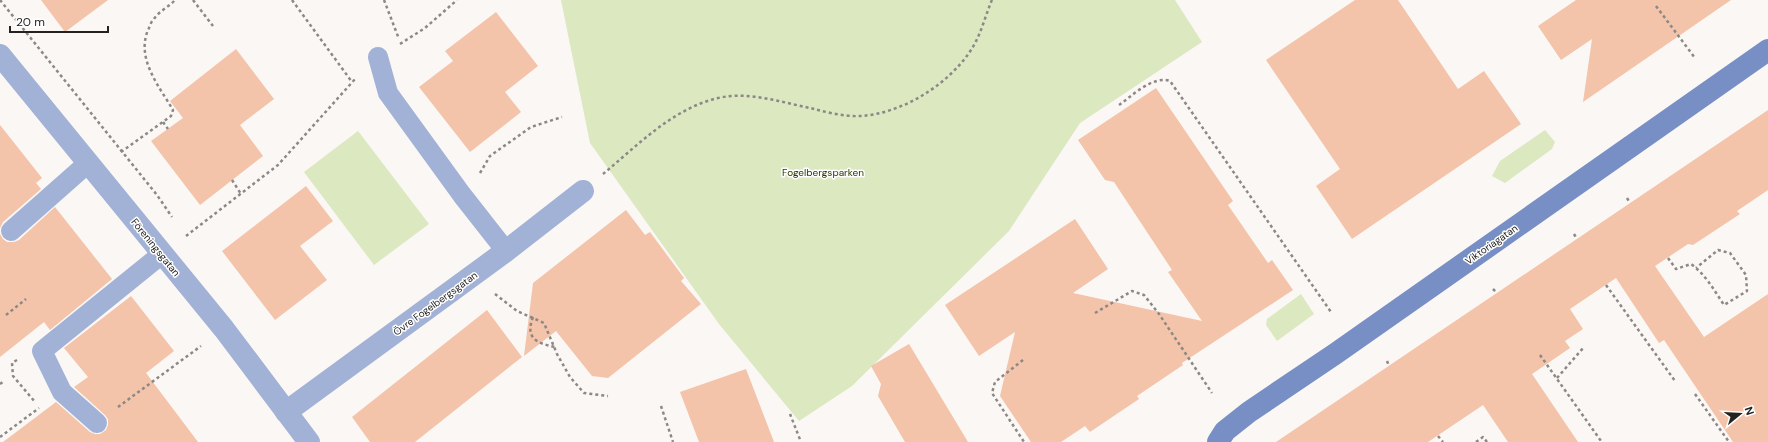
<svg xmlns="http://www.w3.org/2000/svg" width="1768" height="442" font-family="'DM Sans',sans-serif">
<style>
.green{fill:#dce8c0}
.building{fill:#f3c3aa}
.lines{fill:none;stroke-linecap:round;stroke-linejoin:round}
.path{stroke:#8b8886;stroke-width:2.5;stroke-dasharray:3 3;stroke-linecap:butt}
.lane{stroke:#a2b2d7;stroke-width:20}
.street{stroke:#a2b2d7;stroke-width:22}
.secondary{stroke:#788fc5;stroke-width:22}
.labels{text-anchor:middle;stroke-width:3;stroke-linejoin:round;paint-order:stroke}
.park-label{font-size:10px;fill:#2d3801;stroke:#fff}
.street-label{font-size:10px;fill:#252322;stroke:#fff}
</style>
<rect width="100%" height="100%" fill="#fbf7f4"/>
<g class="green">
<path d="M561,0H1175L1202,42L1080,123L1009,231L852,386L799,421L719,324L590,143Z"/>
<path d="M1545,130L1555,142L1552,149L1505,183L1492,176L1500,161Z"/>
<path d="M358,131L429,224L374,265L304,172Z"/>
<path d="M1301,294L1314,314L1277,341L1266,325L1267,319Z"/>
</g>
<g class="building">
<path d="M41,0H108L65,32Z"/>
<path d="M1355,0H1398L1458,89L1484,71L1521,124L1352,239L1316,186L1340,169L1266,60Z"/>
<path d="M1576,0H1731L1583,102L1592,39L1561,60L1538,26Z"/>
<path d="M496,12L538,66L505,92L521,112L470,152L419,87L453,61L445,51Z"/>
<path d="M236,49L274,99L240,125L263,156L200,205L151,141L183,118L170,101Z"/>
<path d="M1156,88L1233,201L1228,205L1268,263L1272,260L1293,290L1182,363L1183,365L1137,396L1139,399L1090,432L1085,426L1061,442H1031L1000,396L1015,332L979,356L945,305L1075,219L1108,269L1073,293L1202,321L1168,272L1172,270L1114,182L1105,180L1078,140Z"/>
<path d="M1768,110V190L1737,211L1740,214L1693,245L1688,244L1655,266L1704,337L1768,294V442H1733L1664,340L1659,343L1616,278L1570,309L1583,329L1565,341L1570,348L1532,374L1578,442H1508L1483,405L1428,442H1276Z"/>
<path d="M0,125L42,178L36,183L41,189L3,222L0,228Z"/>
<path d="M306,186L333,221L300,246L327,280L275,320L222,251Z"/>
<path d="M55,207L112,279L50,330L44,322L0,357V234L3,239L7,242H14L19,240Z"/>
<path d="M626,210L645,235L650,232L684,278L681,281L701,304L608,378L592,376L556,331L524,356L533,283Z"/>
<path d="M131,296L174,351L146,373L198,442H3L56,402L90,432L95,434H100L106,430L108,425V419L105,415L74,387L88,377L64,348Z"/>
<path d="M487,310L522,357L415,442H370L352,417Z"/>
<path d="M909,344L968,442H905L878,396L881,384L871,366Z"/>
<path d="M746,369L774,442H699L680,392Z"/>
</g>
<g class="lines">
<g class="path">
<path d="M0,0L157,195L172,217"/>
<path d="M193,0L213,26"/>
<path d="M292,0L352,82"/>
<path d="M384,0L399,39"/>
<path d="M1656,6L1695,58"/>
<path d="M400,44L425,28L457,0"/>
<path d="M1119,105C1132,96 1153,75 1170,81L1331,312"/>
<path d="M163,122L168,129"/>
<path d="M121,152L171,116L173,110C159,86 136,59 148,30C150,27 151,21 154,19C159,11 169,7 175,0"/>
<path d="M480,173L490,156L531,127L562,117"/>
<path d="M603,174C638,145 672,109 718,98C749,91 780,102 810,108C826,112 844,117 861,116C903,113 948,85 971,50C981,35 985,16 992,0"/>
<path d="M232,180L241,194"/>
<path d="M1627,198L1630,203"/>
<path d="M1574,234L1577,239"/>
<path d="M186,236L278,165L356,78"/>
<path d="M1668,258L1676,269L1691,264C1706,275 1714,290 1724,305L1747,291L1746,275L1730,253L1718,250L1696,268"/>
<path d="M1606,285L1675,381"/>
<path d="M1493,289L1497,293"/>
<path d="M495,294L517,311L544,323L557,354L570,377L584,393L608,396"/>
<path d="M1095,313L1132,291L1144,295L1159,314L1212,393"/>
<path d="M6,315L26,299"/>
<path d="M533,317C525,338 536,343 555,347"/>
<path d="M1540,355L1601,441"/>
<path d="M17,360L12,363L13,376L35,402"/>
<path d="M1023,360L995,382L992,393L1024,442"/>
<path d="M1387,361L1389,366"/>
<path d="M1557,378L1584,347"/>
<path d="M0,384L4,381"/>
<path d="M1695,394L1729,442"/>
<path d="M661,406L673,442"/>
<path d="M118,407L201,346"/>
<path d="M790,414L801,442"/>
<path d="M1438,436L1443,442"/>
<path d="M0,437L39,408"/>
<path d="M1476,442L1483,437L1487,442"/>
</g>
<g class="lane">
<path d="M378,57L388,93L462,195L506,251"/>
<path d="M11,231L88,163"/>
<path d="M97,423L62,392L42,351L162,254"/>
</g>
<g class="street">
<path d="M0,55L224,329L309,442"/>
<path d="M286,412L506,251L583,191"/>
</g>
<path class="secondary" d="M1218,442L1225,431L1249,412L1335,354L1768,50"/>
</g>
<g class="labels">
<g class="park-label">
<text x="823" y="176">Fogelbergsparken</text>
</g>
<g class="street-label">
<text transform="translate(1491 244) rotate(-35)" y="4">Viktoriagatan</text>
<text transform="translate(156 247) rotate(51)" y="4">Föreningsgatan</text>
<text transform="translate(435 303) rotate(-36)" y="4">Övre Fogelbergsgatan</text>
</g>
</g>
<g transform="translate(1740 414) rotate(72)" stroke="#ffffff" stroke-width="3" paint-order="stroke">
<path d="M0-3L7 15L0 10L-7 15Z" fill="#252322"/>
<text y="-6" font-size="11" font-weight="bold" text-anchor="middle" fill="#252322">N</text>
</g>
<path d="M10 26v6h98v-6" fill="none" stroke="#252322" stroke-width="2"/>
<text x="16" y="26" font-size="12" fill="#252322" stroke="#ffffff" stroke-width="3" paint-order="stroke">20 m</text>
</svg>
